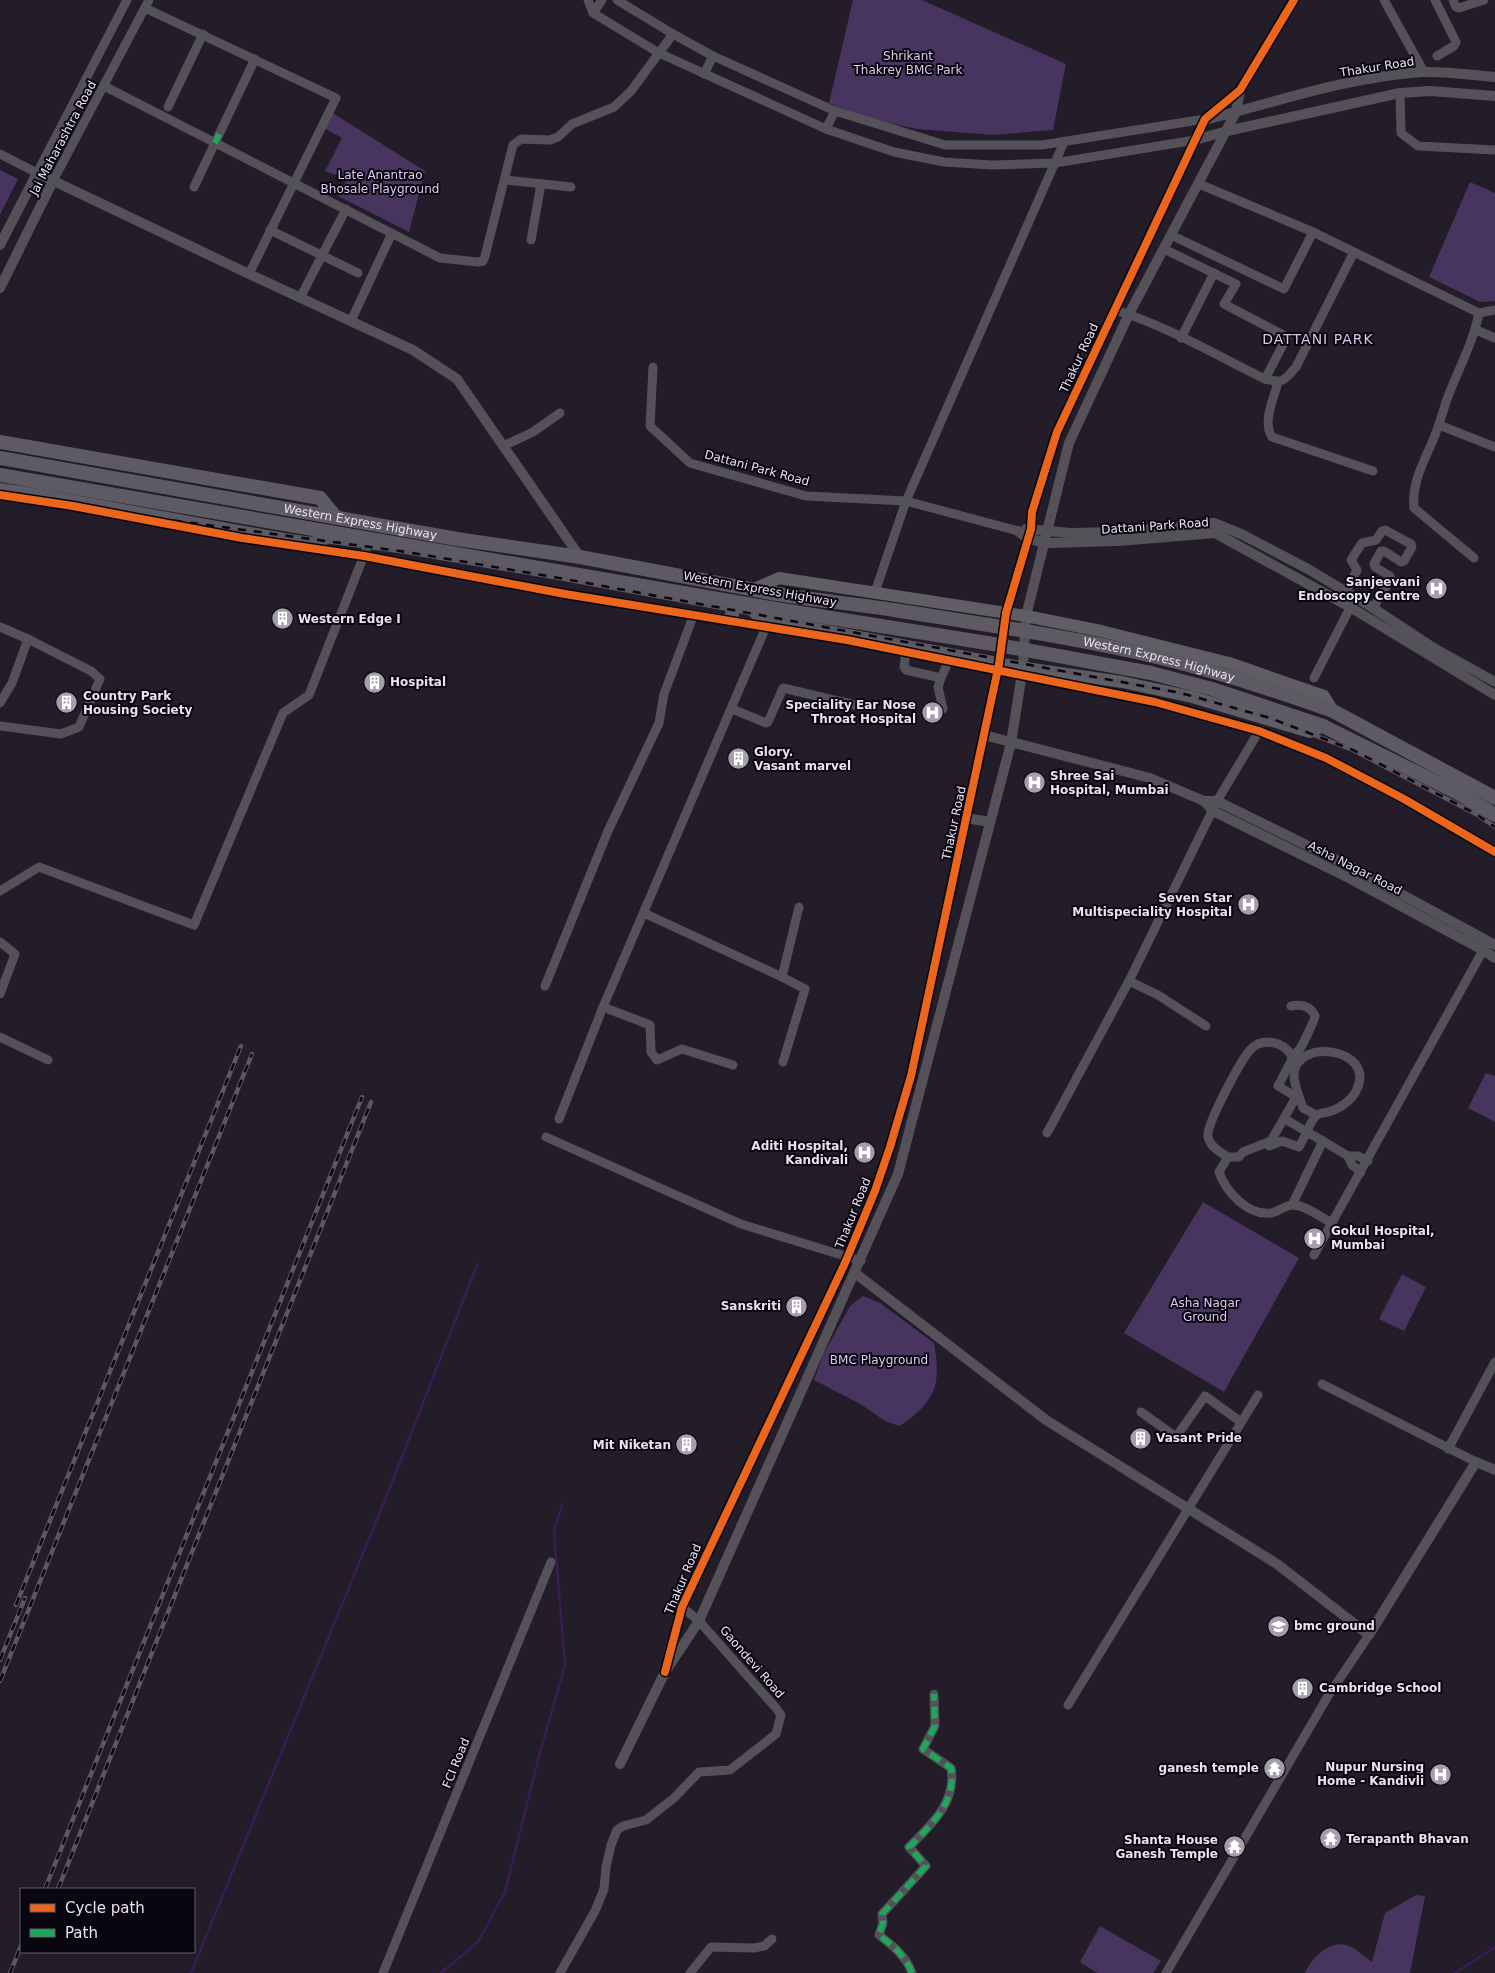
<svg xmlns="http://www.w3.org/2000/svg" width="1495" height="1973" font-family="'DejaVu Sans',sans-serif">
<style>
.green{fill:#47345f}
.lines{fill:none;stroke-linecap:round;stroke-linejoin:round}
.stream{stroke:#391c56;stroke-width:2.5}
.minor{stroke:#545258;stroke-width:9}
.tertiary{stroke:#545258;stroke-width:10}
.secondary{stroke:#605e64;stroke-width:12}
.trunk{stroke:#5e5a63;stroke-width:14}
.rail-casing{stroke:#5c5860;stroke-width:4.5}
.rail{stroke:#09060f;stroke-width:2.5;stroke-dasharray:8;stroke-linecap:butt}
.trunk-bridge{stroke:#5e5a63;stroke-width:14}
.quiet{stroke:#20a55d;stroke-width:6;stroke-dasharray:12 6;stroke-linecap:butt}
.cycleway-casing{stroke:#09060f;stroke-width:11}
.cycleway{stroke:#eb651d;stroke-width:8}
.labels{text-anchor:middle;stroke-width:4;stroke-linejoin:round;paint-order:stroke}
.park-label{font-size:12px;fill:#dbcbf2;stroke:#09060f}
.street-label{font-size:12px;fill:#e9e2f3;stroke:#09060f}
.poi-label{font-size:12px;font-weight:bold;fill:#e9e2f3;stroke:#09060f;text-anchor:start}
.neighbourhood-label{font-size:14px;letter-spacing:1px;fill:#d4c7e8;stroke:#09060f}
</style>
<rect width="100%" height="100%" fill="#231d29"/>
<g class="green">
<path d="M853,0H922L1066,64L1053,130L993,135L917,129L865,118L829,103Z"/>
<path d="M331,112L425,171L409,232L338,196L347,179L325,171L342,138L324,128Z"/>
<path d="M0,170L18,179L0,215Z"/>
<path d="M1470,182L1495,193V301L1480,302L1429,277Z"/>
<path d="M1486,1073L1495,1076V1122L1468,1108Z"/>
<path d="M1203,1202L1299,1258L1224,1392L1124,1333Z"/>
<path d="M1402,1274L1426,1287L1404,1331L1379,1319Z"/>
<path d="M863,1296L880,1303L934,1343C936,1355 938,1370 936,1382C932,1401 914,1418 899,1426L885,1421L862,1405L814,1380L823,1355L850,1306Z"/>
<path d="M1416,1895L1425,1896L1410,1973H1305C1311,1958 1331,1938 1349,1946C1357,1949 1365,1957 1372,1962L1385,1913Z"/>
<path d="M1100,1926L1161,1961L1153,1973H1097L1080,1962Z"/>
</g>
<g class="lines">
<g class="stream">
<path d="M191,1973L389,1490L477,1265"/>
<path d="M441,1973L478,1942L505,1892L539,1756L565,1666L554,1532L562,1505"/>
<path d="M1455,1973L1495,1947"/>
</g>
<g class="minor">
<path d="M588,0L593,13L659,53L826,129L894,152L944,162L991,165L1055,163L1195,140"/>
<path d="M617,0L673,34L713,56L835,111L945,145H1042L1205,119"/>
<path d="M1384,0L1424,72"/>
<path d="M1435,0L1456,42L1454,46L1437,56"/>
<path d="M1453,0L1456,7L1459,8L1484,0"/>
<path d="M145,8L336,98L249,274"/>
<path d="M593,13L602,0"/>
<path d="M704,74L713,56"/>
<path d="M104,86L440,258L478,262L483,261L485,256L513,145L521,139L550,140L558,137L572,124L614,107L631,91L673,34"/>
<path d="M1400,93L1401,133L1418,146L1495,150"/>
<path d="M168,107L203,34"/>
<path d="M826,129L835,111"/>
<path d="M0,154L37,173L127,0"/>
<path d="M506,180L571,187"/>
<path d="M53,181L149,0"/>
<path d="M1199,184L1313,232L1479,313C1473,343 1458,370 1447,399C1443,411 1440,423 1435,435C1426,459 1411,481 1414,508L1474,558"/>
<path d="M194,187L255,59"/>
<path d="M270,230L358,273"/>
<path d="M1171,235L1284,289L1313,232"/>
<path d="M531,240L541,184"/>
<path d="M1164,249L1236,284L1224,304L1287,337L1265,379"/>
<path d="M300,298L346,209"/>
<path d="M1115,310C1167,326 1216,355 1265,379C1283,384 1285,380 1296,367L1354,252"/>
<path d="M1479,313L1495,310"/>
<path d="M351,321L392,233"/>
<path d="M1476,330L1495,338"/>
<path d="M1181,338L1214,273"/>
<path d="M653,367L650,426L690,463L806,496L906,501L1018,531"/>
<path d="M1278,382C1274,398 1262,422 1272,437L1373,471"/>
<path d="M1439,425L1495,447"/>
<path d="M503,446L533,432L560,413"/>
<path d="M875,592L906,501L1064,142"/>
<path d="M1345,592L1357,570L1351,560L1362,543L1376,540L1382,531L1385,530L1411,544L1412,547L1404,561L1401,562L1384,551H1381L1374,564L1375,567L1390,576L1391,579L1373,608"/>
<path d="M0,627L28,639L12,683L0,703"/>
<path d="M906,652L904,667L906,670L941,678L949,660"/>
<path d="M941,678L938,687L943,709"/>
<path d="M1314,678L1355,598"/>
<path d="M732,709L766,723L768,722L783,688L855,705"/>
<path d="M0,726L61,734L79,727L100,679L91,671L28,639"/>
<path d="M0,891L39,867L194,925L283,713L309,695L370,540"/>
<path d="M644,913L782,977L805,989L783,1062"/>
<path d="M0,942L15,954L0,994"/>
<path d="M782,977L799,907"/>
<path d="M1129,981L1158,995L1206,1026"/>
<path d="M545,986L608,831L659,723L664,694L694,614"/>
<path d="M1291,1006C1301,1004 1310,1005 1315,1016C1315,1019 1302,1047 1299,1050C1297,1052 1294,1054 1292,1056"/>
<path d="M603,1007L650,1025L651,1052L657,1060L682,1049L733,1065"/>
<path d="M0,1037L48,1060"/>
<path d="M559,1119L603,1007L769,620"/>
<path d="M1285,1119L1307,1132C1309,1127 1312,1119 1317,1115C1319,1113 1324,1113 1328,1112C1339,1109 1352,1101 1357,1089C1376,1048 1295,1037 1294,1075C1294,1086 1300,1098 1303,1108L1316,1115"/>
<path d="M1047,1133L1129,981L1217,801L1259,731"/>
<path d="M546,1137L741,1224L861,1261"/>
<path d="M1269,1146L1282,1141L1299,1147L1307,1132L1323,1141"/>
<path d="M1348,1156L1352,1165L1361,1172"/>
<path d="M1228,1157C1220,1152 1209,1146 1208,1136C1206,1125 1241,1060 1250,1050C1262,1037 1283,1041 1292,1056L1291,1061L1278,1086L1293,1095L1295,1099L1271,1141L1243,1152L1239,1157H1228L1219,1172C1226,1192 1248,1216 1271,1213C1279,1212 1284,1205 1293,1205C1306,1205 1321,1218 1332,1223"/>
<path d="M1292,1205L1323,1141L1348,1156H1358L1368,1161"/>
<path d="M1314,1255L1486,945"/>
<path d="M1322,1384L1476,1462"/>
<path d="M1141,1412L1176,1437L1205,1396L1241,1422"/>
<path d="M1448,1449L1495,1362"/>
<path d="M1068,1705L1258,1395"/>
<path d="M383,1973L551,1562"/>
<path d="M560,1973L595,1911L604,1889L606,1867L611,1845L617,1830L623,1826L646,1820L674,1798L699,1772L730,1770L776,1734L781,1715L776,1708L699,1621L682,1607"/>
<path d="M690,1973L711,1947L754,1948L764,1946L772,1939"/>
<path d="M912,1973C906,1956 892,1945 879,1935L883,1923L882,1914L926,1866L909,1847C931,1825 957,1802 951,1768L923,1749L935,1726L934,1694"/>
<path d="M1166,1973L1328,1696L1369,1635"/>
</g>
<g class="tertiary">
<path d="M1209,119C1279,101 1349,77 1422,72C1446,71 1471,75 1495,77"/>
<path d="M1195,140L1227,131L1400,93L1430,91L1495,96"/>
<path d="M0,245L37,173L249,274L413,350L457,379L580,557"/>
<path d="M0,288L53,181"/>
<path d="M1026,529L1071,533L1117,532L1214,523L1241,534L1308,569L1373,608L1432,647L1495,682"/>
<path d="M1018,531L1028,539L1049,543L1118,541L1215,533L1350,607L1495,695"/>
<path d="M306,547L364,556L565,594L790,630"/>
<path d="M993,669L1155,702L1259,731L1326,758L1404,799L1495,852"/>
<path d="M984,735L1150,778L1204,801H1217L1351,867L1495,945"/>
<path d="M1204,801L1213,811L1349,878L1483,950L1495,958"/>
<path d="M966,818L990,822"/>
<path d="M855,1273L1046,1420L1277,1564L1369,1635L1476,1462L1495,1470"/>
<path d="M665,1672L682,1607L845,1263L875,1191L890,1147L911,1076L999,664L1006,613L1031,529L1032,512L1057,432L1205,119L1240,90L1294,0"/>
<path d="M620,1764L665,1672L699,1621L898,1174L1011,743L1023,667L1026,616L1069,443L1129,314L1236,112L1240,90"/>
</g>
<g class="secondary">
<path d="M752,590L779,578L1026,616L1101,631L1229,663L1324,696L1333,711"/>
<path d="M746,604L760,618L999,664L1122,682L1192,697L1310,732L1323,726"/>
</g>
<g class="trunk">
<path d="M0,442L320,498L335,516"/>
<path id="s1" d="M0,458L457,539L580,557L766,592"/>
<path d="M0,475L782,610"/>
<path d="M0,490L41,496L311,545L333,533"/>
<path d="M731,620L734,602"/>
<path d="M1333,711L1495,798"/>
<path d="M1323,726L1456,792L1495,815"/>
</g>
<defs>
<g id="rail">
<path d="M0,497L407,552L565,579L1181,693L1270,718L1353,750L1476,814L1495,827"/>
<path d="M16,1605L241,1046"/>
<path d="M0,1660L25,1598"/>
<path d="M0,1681L252,1054"/>
<path d="M45,1889L362,1097"/>
<path d="M58,1889L371,1102"/>
<path d="M10,1973L21,1946"/>
</g>
</defs>
<use href="#rail" class="rail-casing"/>
<use href="#rail" class="rail"/>
<g class="trunk-bridge">
<path id="s2" d="M766,592C808,600 851,603 894,610C976,623 1059,635 1140,653C1206,668 1269,688 1333,711"/>
<path d="M782,610L993,644L1151,673L1212,689L1323,726"/>
</g>
<g class="quiet">
<path d="M215,143L219,134"/>
<path d="M912,1973C906,1956 892,1945 879,1935L883,1923L882,1914L926,1866L909,1847C931,1825 957,1802 951,1768L923,1749L935,1726L934,1694"/>
</g>
<defs>
<g id="cycleway">
<path d="M0,495L73,506L242,538L364,556L565,594L847,640L1155,702L1259,731L1326,758L1404,799L1495,852"/>
<path d="M665,1672L682,1607L845,1263L875,1191L890,1147L911,1076L999,664L1006,613L1031,529L1032,512L1057,432L1205,119L1240,90L1294,0"/>
</g>
</defs>
<use href="#cycleway" class="cycleway-casing"/>
<use href="#cycleway" class="cycleway"/>
</g>
<defs>
<symbol id="hospital-disc" viewBox="-11 -11 22 22"><circle r="9.5" fill="#a49dac" stroke="#09060f"/><path d="M-5-5h3v3.5h4V-5h3V5h-3V1.5h-4V5h-3Z" fill="#fff"/></symbol>
<symbol id="building-disc" viewBox="-11 -11 22 22"><circle r="9.5" fill="#a49dac" stroke="#09060f"/><path d="M-4-6H4V6H1V3H-1V6H-4ZM-2.5-4.3h1.7v1.8h-1.7ZM.8-4.3h1.7v1.8H.8ZM-2.5-1h1.7V.8h-1.7ZM.8-1h1.7V.8H.8Z" fill="#fff"/></symbol>
<symbol id="school-disc" viewBox="-11 -11 22 22"><circle r="9.5" fill="#a49dac" stroke="#09060f"/><path d="M0-5L7-2L0 1L-7-2ZM-4 1L0 2.5L4 1V4Q0 6-4 4Z" fill="#fff"/></symbol>
<symbol id="temple-disc" viewBox="-11 -11 22 22"><circle r="9.5" fill="#a49dac" stroke="#09060f"/><path d="M0-6L5-2H3V0L6.5 2.5H4V6H1.5V3h-3V6H-4V2.5H-6.5L-3 0V-2H-5Z" fill="#fff"/></symbol>
</defs>
<g fill-rule="evenodd">
<use href="#hospital-disc" x="1424" y="576" width="25" height="25"/>
<use href="#building-disc" x="270" y="606" width="25" height="25"/>
<use href="#building-disc" x="362" y="670" width="25" height="25"/>
<use href="#building-disc" x="54" y="690" width="25" height="25"/>
<use href="#hospital-disc" x="920" y="700" width="25" height="25"/>
<use href="#building-disc" x="726" y="746" width="25" height="25"/>
<use href="#hospital-disc" x="1022" y="770" width="25" height="25"/>
<use href="#hospital-disc" x="1236" y="892" width="25" height="25"/>
<use href="#hospital-disc" x="852" y="1140" width="25" height="25"/>
<use href="#hospital-disc" x="1302" y="1226" width="25" height="25"/>
<use href="#building-disc" x="784" y="1294" width="25" height="25"/>
<use href="#building-disc" x="1128" y="1426" width="25" height="25"/>
<use href="#building-disc" x="674" y="1432" width="25" height="25"/>
<use href="#school-disc" x="1266" y="1614" width="25" height="25"/>
<use href="#building-disc" x="1290" y="1676" width="25" height="25"/>
<use href="#temple-disc" x="1262" y="1756" width="25" height="25"/>
<use href="#hospital-disc" x="1428" y="1762" width="25" height="25"/>
<use href="#temple-disc" x="1318" y="1826" width="25" height="25"/>
<use href="#temple-disc" x="1222" y="1834" width="25" height="25"/>
</g>
<g class="labels">
<g class="park-label">
<text x="908" y="60">Shrikant<tspan x="908" dy="14">Thakrey BMC Park</tspan></text>
<text x="380" y="179">Late Anantrao<tspan x="380" dy="14">Bhosale Playground</tspan></text>
<text x="1205" y="1307">Asha Nagar<tspan x="1205" dy="14">Ground</tspan></text>
<text x="879" y="1364">BMC Playground</text>
</g>
<g class="street-label">
<text transform="translate(1377 67) rotate(-9)" y="4">Thakur Road</text>
<text transform="translate(63 138) rotate(-62)" y="4">Jai Maharashtra Road</text>
<text transform="translate(1079 358) rotate(-65)" y="4">Thakur Road</text>
<text transform="translate(757 468) rotate(15)" y="4">Dattani Park Road</text>
<text dy="4" stroke="none"><textPath href="#s1" startOffset="366">Western Express Highway</textPath></text>
<text transform="translate(1155 526) rotate(-4)" y="4">Dattani Park Road</text>
<text transform="translate(760 589) rotate(10)" y="4">Western Express Highway</text>
<text dy="4" stroke="none"><textPath href="#s2" startOffset="399">Western Express Highway</textPath></text>
<text transform="translate(954 823) rotate(-78)" y="4">Thakur Road</text>
<text transform="translate(1355 868) rotate(27)" y="4">Asha Nagar Road</text>
<text transform="translate(853 1213) rotate(-68)" y="4">Thakur Road</text>
<text transform="translate(683 1579) rotate(-67)" y="4">Thakur Road</text>
<text transform="translate(752 1662) rotate(49)" y="4">Gaondevi Road</text>
<text transform="translate(456 1763) rotate(-68)" y="4">FCI Road</text>
</g>
<g class="poi-label">
<text x="1420" y="586" text-anchor="end">Sanjeevani<tspan x="1420" dy="14">Endoscopy Centre</tspan></text>
<text x="298" y="623">Western Edge I</text>
<text x="390" y="686">Hospital</text>
<text x="83" y="700">Country Park<tspan x="83" dy="14">Housing Society</tspan></text>
<text x="916" y="709" text-anchor="end">Speciality Ear Nose<tspan x="916" dy="14">Throat Hospital</tspan></text>
<text x="754" y="756">Glory.<tspan x="754" dy="14">Vasant marvel</tspan></text>
<text x="1050" y="780">Shree Sai<tspan x="1050" dy="14">Hospital, Mumbai</tspan></text>
<text x="1232" y="902" text-anchor="end">Seven Star<tspan x="1232" dy="14">Multispeciality Hospital</tspan></text>
<text x="848" y="1150" text-anchor="end">Aditi Hospital,<tspan x="848" dy="14">Kandivali</tspan></text>
<text x="1331" y="1235">Gokul Hospital,<tspan x="1331" dy="14">Mumbai</tspan></text>
<text x="781" y="1310" text-anchor="end">Sanskriti</text>
<text x="1156" y="1442">Vasant Pride</text>
<text x="671" y="1449" text-anchor="end">Mit Niketan</text>
<text x="1294" y="1630">bmc ground</text>
<text x="1319" y="1692">Cambridge School</text>
<text x="1424" y="1771" text-anchor="end">Nupur Nursing<tspan x="1424" dy="14">Home - Kandivli</tspan></text>
<text x="1259" y="1772" text-anchor="end">ganesh temple</text>
<text x="1346" y="1843">Terapanth Bhavan</text>
<text x="1218" y="1844" text-anchor="end">Shanta House<tspan x="1218" dy="14">Ganesh Temple</tspan></text>
</g>
<g class="neighbourhood-label">
<text x="1318" y="344">DATTANI PARK</text>
</g>
</g>
<rect x="20" y="1888" width="175" height="65" fill="#09060f" stroke="#635e6a"/>
<rect x="30" y="1904" width="25" height="8" fill="#eb651d" stroke="#635e6a"/>
<text x="65" y="1913" font-size="15" fill="#e9e2f3">Cycle path</text>
<rect x="30" y="1929" width="25" height="8" fill="#20a55d" stroke="#635e6a"/>
<text x="65" y="1938" font-size="15" fill="#e9e2f3">Path</text>
</svg>
